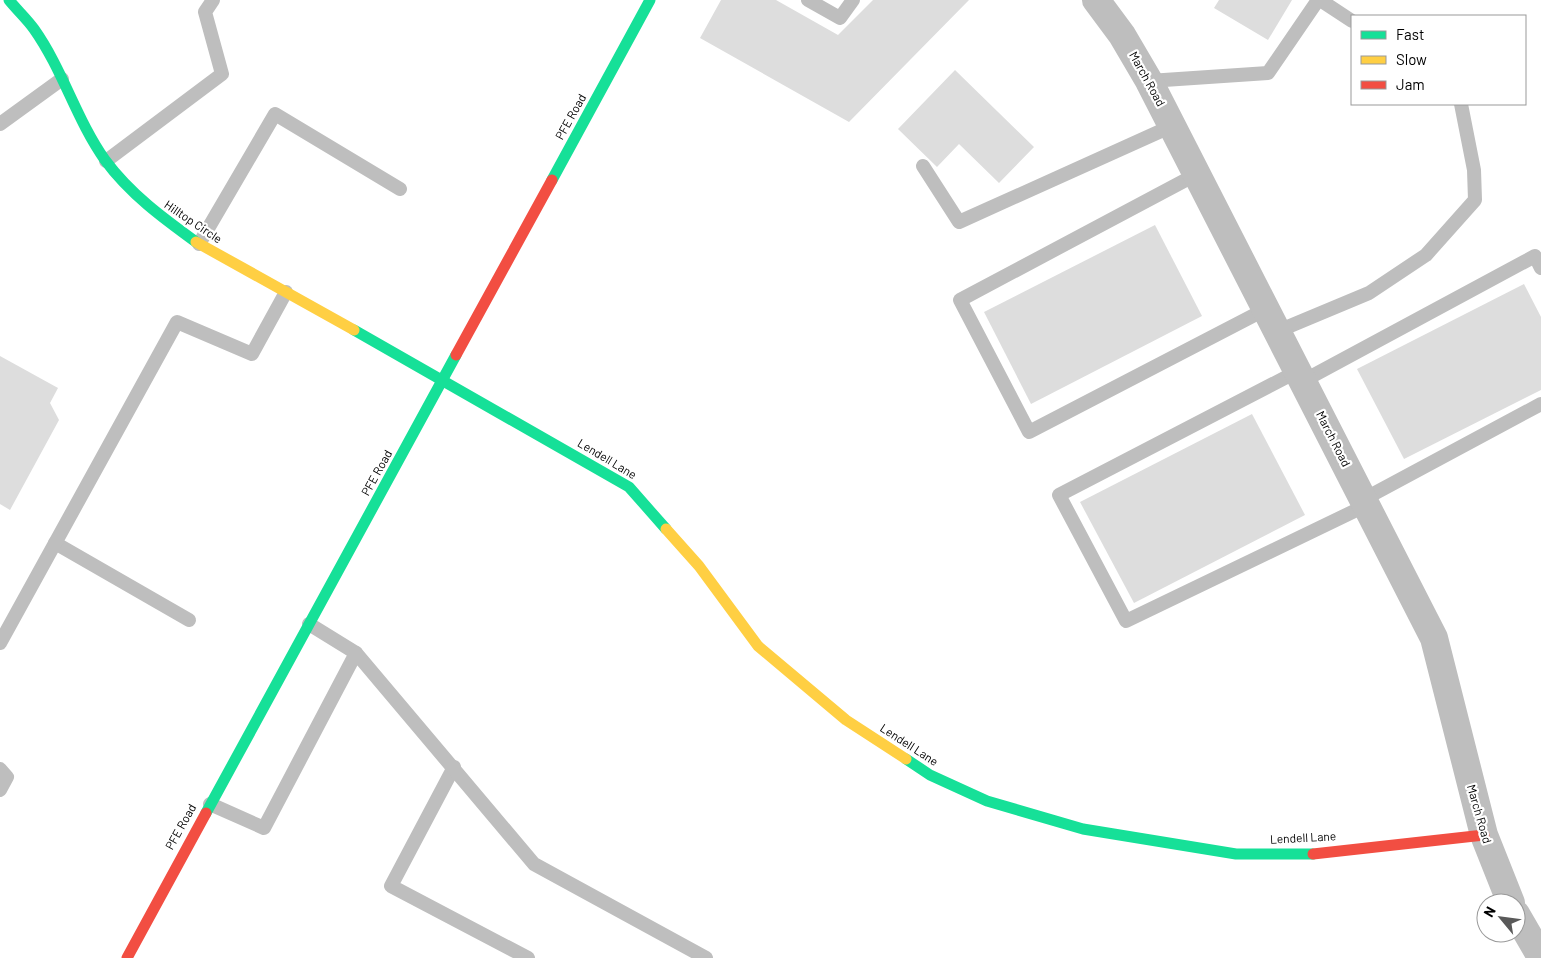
<svg xmlns="http://www.w3.org/2000/svg" width="1541" height="958" font-family="Barlow,sans-serif">
<style>
.building{fill:#ddd}
.lines{fill:none;stroke-linecap:round;stroke-linejoin:round}
.lane{stroke:#bebebe;stroke-width:14}
.street{stroke:#bebebe;stroke-width:28}
.fast{stroke:#16e098;stroke-width:11}
.slow{stroke:#ffcf43;stroke-width:11}
.jam{stroke:#f24e42;stroke-width:11}
.labels{text-anchor:middle;stroke-width:4.5;stroke-linejoin:round;paint-order:stroke}
.street-label{font-size:12px;fill:#000;stroke:#fff}
</style>
<rect width="100%" height="100%" fill="#fff"/>
<g class="building">
<path d="M721,0H776L838,35L873,0H969L849,122L700,38Z"/>
<path d="M1219,0H1292L1268,40L1214,8Z"/>
<path d="M955,70L1034,147L999,183L959,144L937,167L898,129Z"/>
<path d="M1155,225L1202,316L1031,404L984,312Z"/>
<path d="M1524,284L1541,317V390L1404,459L1357,369Z"/>
<path d="M0,356L58,388L50,403L59,420L10,510L0,504Z"/>
<path d="M1252,414L1305,515L1134,603L1080,502Z"/>
</g>
<g class="lines">
<g class="lane">
<path d="M808,0L840,18L853,0"/>
<path d="M1320,0L1352,21"/>
<path d="M1149,81L1268,73L1318,0"/>
<path d="M0,124L62,79"/>
<path d="M106,161L222,74L205,12L213,0"/>
<path d="M923,166L959,222L1172,126"/>
<path d="M1197,174L960,300L1029,432L1266,309"/>
<path d="M199,244L275,114L400,189"/>
<path d="M1278,331L1369,293L1426,255L1475,200L1474,170L1461,104"/>
<path d="M1298,371L1059,495L1126,621L1367,505"/>
<path d="M1303,381L1535,256L1541,268"/>
<path d="M1364,499L1541,404"/>
<path d="M55,543L189,620"/>
<path d="M309,624L356,653"/>
<path d="M0,643L177,322L252,354L286,292"/>
<path d="M454,767L391,886L528,958"/>
<path d="M0,769L7,777L0,790"/>
<path d="M210,804L264,828L356,653L534,864L706,958"/>
</g>
<g class="street">
<path d="M1096,0L1122,35L1149,81L1434,638L1484,835L1511,903"/>
<path d="M1516,914L1541,957"/>
</g>
<g class="fast">
<path d="M9,0C17,10 27,19 34,29C63,70 76,119 105,160C130,194 163,218 196,242"/>
<path d="M552,180L650,0"/>
<path d="M354,330L629,487L666,529"/>
<path d="M906,759L930,775L987,801L1083,829L1236,854H1313"/>
<path d="M206,813L456,355"/>
</g>
<g class="slow">
<path d="M196,242L354,330"/>
<path d="M666,529L699,566L758,646L846,720L906,759"/>
</g>
<g class="jam">
<path d="M456,355L552,180"/>
<path d="M1313,854L1484,835"/>
<path d="M127,958L206,813"/>
</g>
</g>
<g class="labels">
<g class="street-label">
<text transform="translate(1147 79) rotate(61)" y="4">March Road</text>
<text transform="translate(571 117) rotate(-61)" y="4">PFE Road</text>
<text transform="translate(193 222) rotate(34)" y="4">Hilltop Circle</text>
<text transform="translate(1333 439) rotate(63)" y="4">March Road</text>
<text transform="translate(607 459) rotate(31)" y="4">Lendell Lane</text>
<text transform="translate(377 473) rotate(-61)" y="4">PFE Road</text>
<text transform="translate(909 745) rotate(33)" y="4">Lendell Lane</text>
<text transform="translate(1479 814) rotate(74)" y="4">March Road</text>
<text transform="translate(181 827) rotate(-61)" y="4">PFE Road</text>
<text transform="translate(1303 838) rotate(-3)" y="4">Lendell Lane</text>
</g>
</g>
<rect x="1351" y="15" width="175" height="90" fill="#ffffff" stroke="#999999"/>
<rect x="1361" y="31" width="25" height="8" fill="#16e098" stroke="#999999"/>
<text x="1396" y="40" font-size="15" fill="#000000">Fast</text>
<rect x="1361" y="56" width="25" height="8" fill="#ffcf43" stroke="#999999"/>
<text x="1396" y="65" font-size="15" fill="#000000">Slow</text>
<rect x="1361" y="81" width="25" height="8" fill="#f24e42" stroke="#999999"/>
<text x="1396" y="90" font-size="15" fill="#000000">Jam</text>
<g transform="translate(1501 918) rotate(299)"><circle r="24" fill="#ffffff" stroke="#999999"/>
<path d="M0-4L9 19L0 12L-9 19Z" fill="#595959"/>
<text y="-8" font-size="14" font-weight="bold" text-anchor="middle" fill="#000000">N</text>
</g>
</svg>
